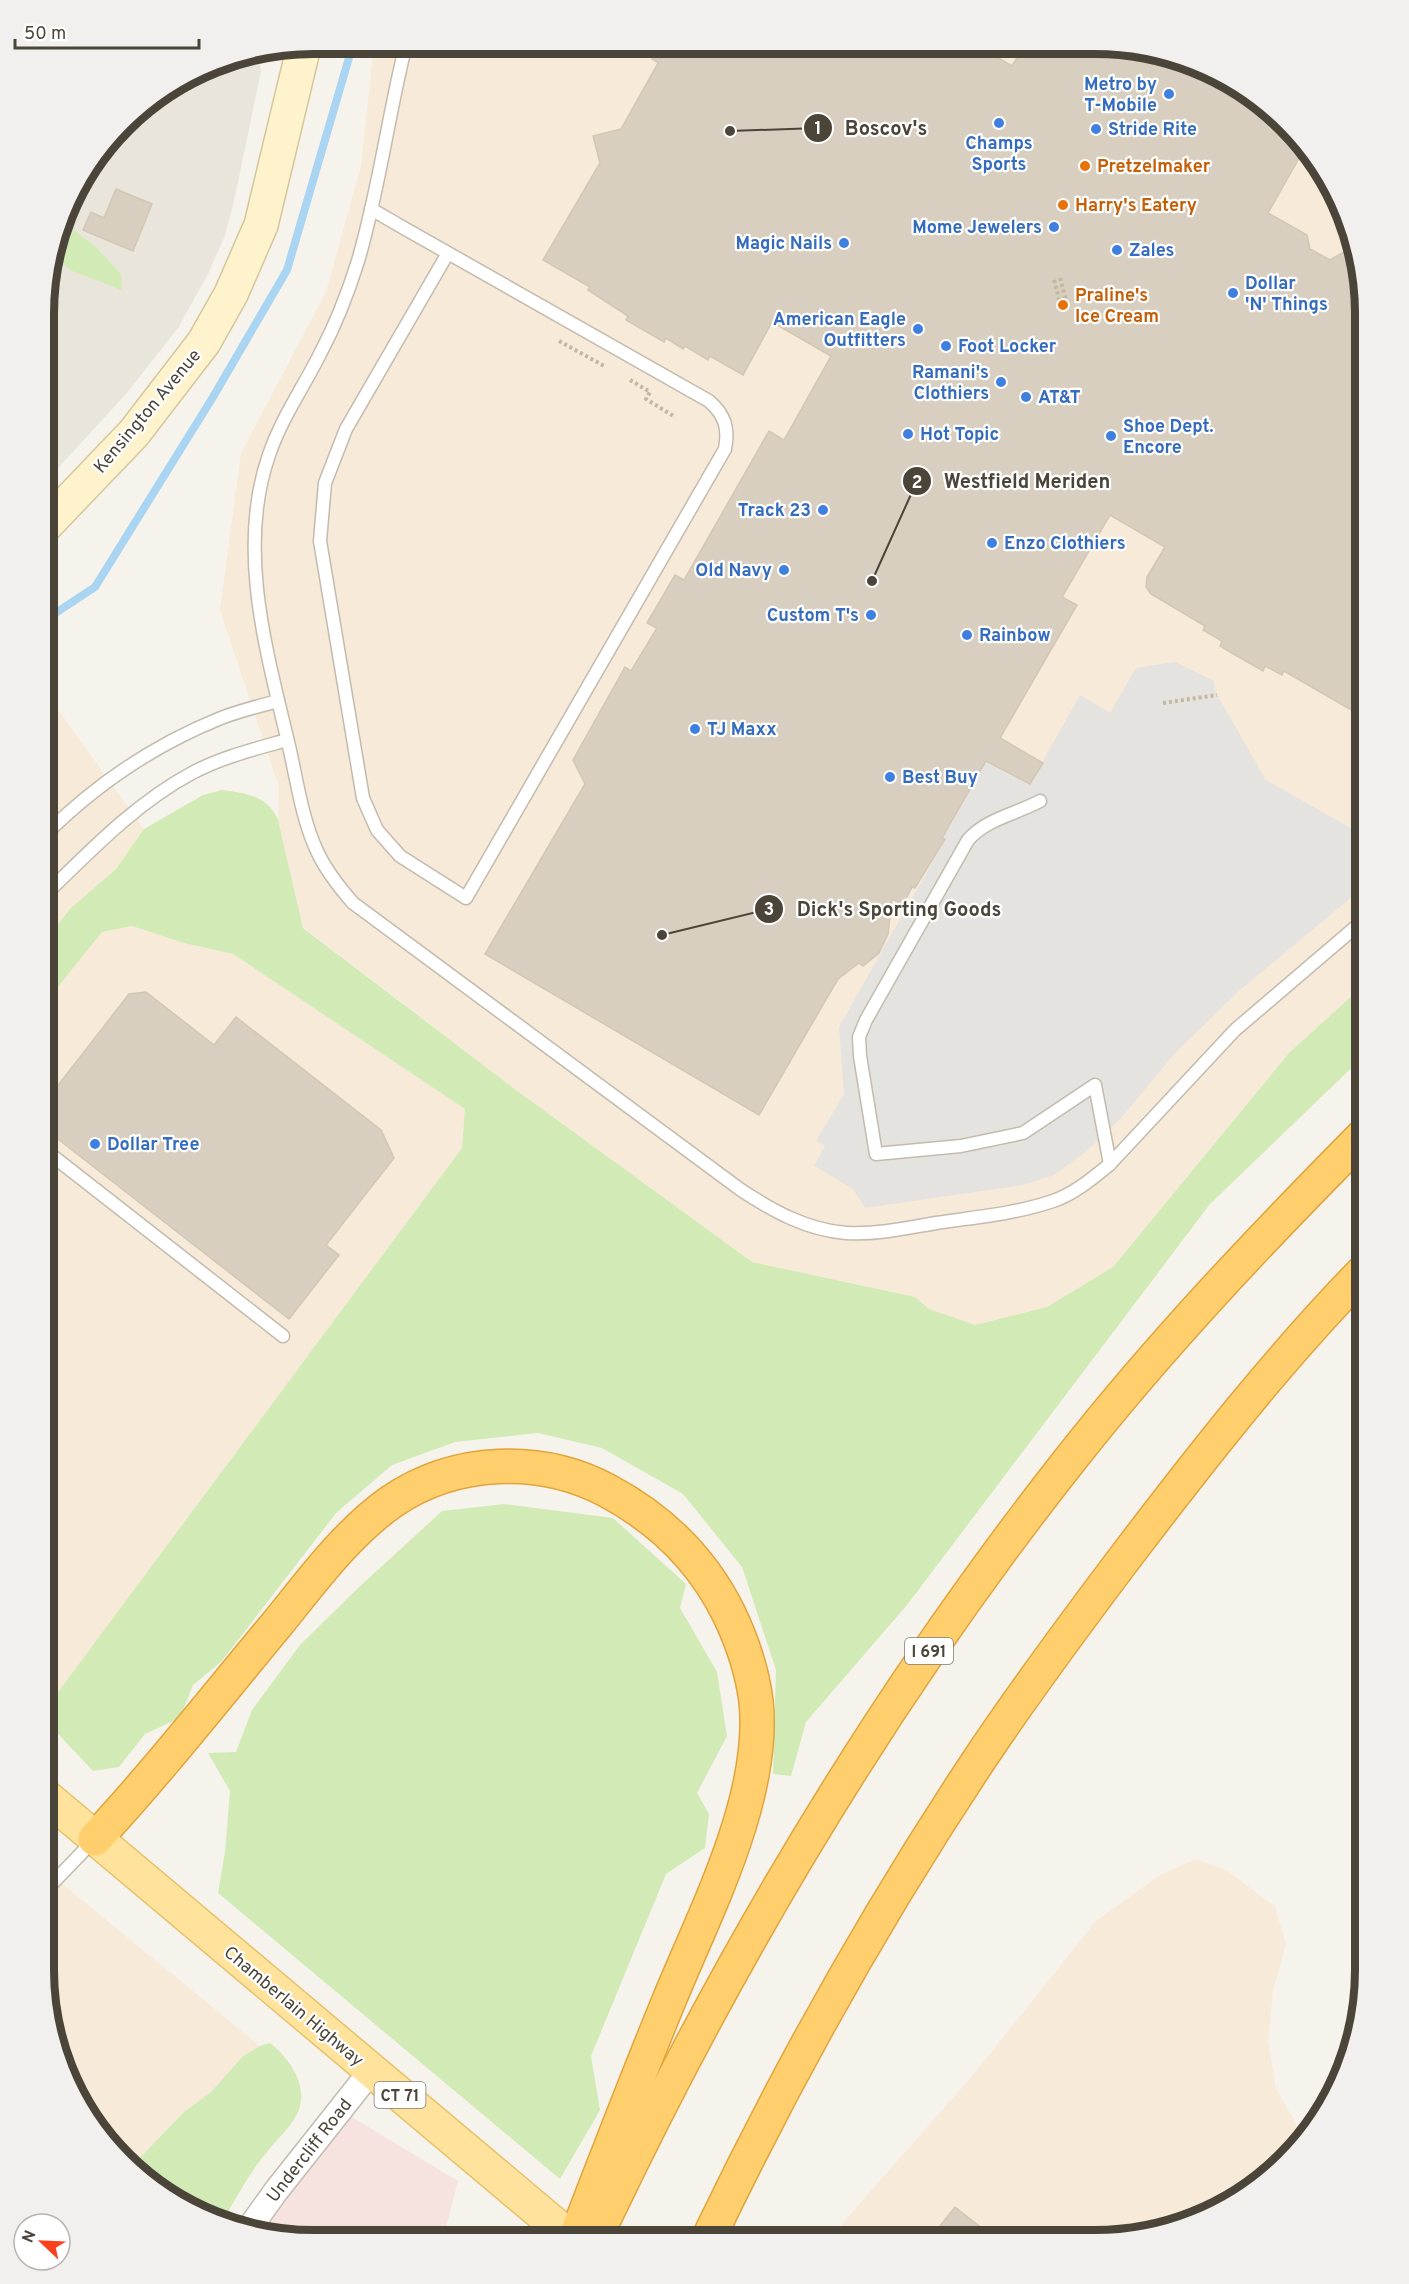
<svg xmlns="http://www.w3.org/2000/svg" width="1409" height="2284" font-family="Overpass,sans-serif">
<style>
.residential{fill:#eae5da}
.commercial{fill:#f7ead8}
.medical{fill:#f6e3e0}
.green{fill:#d2eab5}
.parking{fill:#e5e3e0}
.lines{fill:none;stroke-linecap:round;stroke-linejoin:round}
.stream{stroke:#a9d4f2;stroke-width:8}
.building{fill:#d8cfc1;stroke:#d3c7b4;stroke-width:1.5}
.service-casing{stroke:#c2bbae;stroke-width:15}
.minor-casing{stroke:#c2bbae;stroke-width:27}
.secondary-casing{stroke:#d6c79b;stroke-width:36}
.primary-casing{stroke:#e6c16a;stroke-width:36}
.motorway-casing{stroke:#e0a43c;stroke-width:36}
.path{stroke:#c4b79f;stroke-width:4;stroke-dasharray:3 3;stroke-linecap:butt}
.service{stroke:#fff;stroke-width:12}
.minor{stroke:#fff;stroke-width:24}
.secondary{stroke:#fff3cd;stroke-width:33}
.primary{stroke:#ffe39c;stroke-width:33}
.motorway{stroke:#ffcf6e;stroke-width:33}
.shop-dot{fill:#3f7fe0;stroke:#fff;stroke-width:2}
.food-dot{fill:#e8710a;stroke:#fff;stroke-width:2}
.labels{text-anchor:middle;stroke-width:4.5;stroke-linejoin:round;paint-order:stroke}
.shield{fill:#fff;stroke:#817c74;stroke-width:1.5}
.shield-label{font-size:16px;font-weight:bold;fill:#4b4439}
.shop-label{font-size:18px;font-weight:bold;fill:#366cbe;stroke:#fff;text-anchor:start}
.food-label{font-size:18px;font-weight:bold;fill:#c56008;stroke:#fff;text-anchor:start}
.street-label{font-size:18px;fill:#4b4439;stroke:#fff}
.rim{fill:none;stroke:#4b4439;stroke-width:8}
.leader{fill:none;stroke:#4b4439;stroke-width:2}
.callout-dot{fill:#4b4439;stroke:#fff;stroke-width:2}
.mark-label{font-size:18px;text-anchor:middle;font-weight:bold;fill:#fff}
.callout-label{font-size:20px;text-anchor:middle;font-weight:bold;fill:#4b4439;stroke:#fff;stroke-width:4.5;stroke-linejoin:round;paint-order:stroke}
</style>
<rect width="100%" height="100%" fill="#f6f3ec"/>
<path class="residential" d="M258,55L261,71L233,206L224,238L208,274L178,328L126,394L46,481V279L52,257L58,261L121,274L97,248L63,221L72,194L135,111L211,64Z"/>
<g class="commercial">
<path d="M378,44L1130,46L1199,64L1260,100L1310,150L1345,211L1365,314V984L1289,1053L1113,1267L1047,1307L975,1325L929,1309L915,1297L752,1262L516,1090L303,927L278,820L279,787L220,610L241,453L326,292L361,166L373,56Z"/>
<path d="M58,710L144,829L116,869L70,909L45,941V715Z"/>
<path d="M132,926L184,943L233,954L465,1109L462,1148L44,1711L45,1003L102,932Z"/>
<path d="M1196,1859L1228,1871L1275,1907L1286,1944L1273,1991L1268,2041L1276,2089L1305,2139L1259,2185L1198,2220L1095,2240H831L841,2225L973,2075L1096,1921L1160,1875Z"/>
<path d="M44,1869L260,2046L243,2056L211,2092L185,2111L131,2167L100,2135L64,2073L44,1970Z"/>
</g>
<path class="medical" d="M337,2108L458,2181L443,2239L279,2238L232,2226Z"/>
<g class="green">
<path d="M63,221L97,248L121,274L122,290L72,271L52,257Z"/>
<path d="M222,790C246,793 268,796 278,820L303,928L516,1090L752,1262L915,1297L929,1309L975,1325L1047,1307L1113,1267L1289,1053L1365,984V1055L1210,1204L907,1605L806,1722L791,1776L773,1774L776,1670L742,1567L683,1494L602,1448L538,1433L455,1442L392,1465L336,1513L221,1662L193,1685L180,1718L145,1734L119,1767L93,1771L44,1719V1711L462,1148L465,1109L233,954L184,943L132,926L102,932L45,1003V941L70,909L116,869L144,829L203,795Z"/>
<path d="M504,1504L613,1518L686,1584L680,1608L717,1672L727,1736L697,1793L709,1814L705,1848L666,1874L591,2056L600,2110L560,2179L218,1893L225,1852L230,1791L208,1753L236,1752L252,1710L300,1645L357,1589L442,1511Z"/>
<path d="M270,2043C291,2059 311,2090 296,2116C289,2129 276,2140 267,2152C249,2173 236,2199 221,2223L211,2220L150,2185L131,2167L185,2111L211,2092L243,2056L260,2046Z"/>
</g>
<path class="parking" d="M1175,662L1214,681L1215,691L1266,780L1365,836V886L1239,991L1177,1051L1121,1118L1087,1151L1054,1175L1023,1185L865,1208L853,1189L814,1166L825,1146L816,1141L844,1094L839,1027L945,840L942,838L986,761L1030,784L1080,695L1110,713L1136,668Z"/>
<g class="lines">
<path class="stream" d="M45,620L95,587L213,397L287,270L353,44"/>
</g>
<g class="building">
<path d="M661,45H976L1012,66L1024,46H1130L1199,64L1260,100L1306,146L1268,213L1307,235L1310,249L1330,260L1342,253L1354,254L1365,314V718L1284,671L1282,675L1265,666L1263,671L1230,652L1220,646L1222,641L1203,630L1205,626L1151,594L1146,587L1147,577L1165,547L1110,515L1062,597L1077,605L1000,738L1043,763L1030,784L986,761L942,838L945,839L915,888L912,887L903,905L892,899L888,934L879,953L863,966L859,963L838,979L759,1115L485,954L585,784L573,760L625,667L631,671L657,628L647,623L675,575L684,580L769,431L784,440L831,356L772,322L743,375L710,356L708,360L685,346L683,349L666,338L664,342L626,320L628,316L588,290L590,287L543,260L600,163L593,136L621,129L658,63L652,59Z"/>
<path d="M116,189L152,204L133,251L83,230L91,212L104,218Z"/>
<path d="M146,992L214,1045L236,1017L381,1130L394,1158L326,1245L339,1255L289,1319L45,1129V1102L129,994Z"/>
<path d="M955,2207L997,2240H929Z"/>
</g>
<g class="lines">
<defs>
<g id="service">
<path d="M406,44C388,116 379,190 358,261C348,293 336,324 320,354C303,388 281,419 269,455C236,549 267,653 289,746C297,781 302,819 317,851C326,871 339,887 353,903L741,1190C773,1211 807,1230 846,1233C876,1235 907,1228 936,1223C975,1217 1015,1214 1053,1201C1074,1194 1093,1178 1110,1164L1235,1030L1365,919"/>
<path d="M371,209L402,227L709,401C725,415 729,428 725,449L466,898L400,856L377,830L363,798L320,541L325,483L346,429L448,253"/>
<path d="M1040,801C1016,814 986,819 968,840L866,1020L859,1037L860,1056L876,1154L961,1146L1023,1133L1095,1085L1110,1164"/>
<path d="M45,835C96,784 154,745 221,718C239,711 259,706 278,701"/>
<path d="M45,895C90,851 136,803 192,773C222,757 255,749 287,740"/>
<path d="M45,1150L283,1336"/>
<path d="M44,1892L95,1839"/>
</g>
<path id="minor" d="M248,2230L276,2191L371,2071"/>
<path id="secondary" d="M45,526L134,433L204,342L231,294L261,225L304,46"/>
<path id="primary" d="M44,1795L572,2239"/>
<g id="motorway">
<path d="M95,1839C159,1770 217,1696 277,1624C312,1581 346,1534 391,1502C455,1458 541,1455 608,1491C662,1520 702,1559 729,1614C742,1641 752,1670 756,1701C766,1797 706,1910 670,1998C637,2078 606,2159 575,2239"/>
<path d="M605,2217C733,1949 885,1694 1069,1461C1160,1345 1262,1238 1365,1134"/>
<path d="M708,2239C786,2076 875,1917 975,1766C1024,1692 1077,1621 1130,1551C1204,1454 1280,1357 1365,1270"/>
</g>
</defs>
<use href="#service" class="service-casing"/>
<use href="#minor" class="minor-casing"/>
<use href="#secondary" class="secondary-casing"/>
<use href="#primary" class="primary-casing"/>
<use href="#motorway" class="motorway-casing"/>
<g class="path">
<path d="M1060,278L1068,308"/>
<path d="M1054,280L1062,310"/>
<path d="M559,341L606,367"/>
<path d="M630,380L650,392L646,399L675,417"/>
<path d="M1163,703L1217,695"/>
</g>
<use href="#service" class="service"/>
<use href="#minor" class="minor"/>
<use href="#secondary" class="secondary"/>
<use href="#primary" class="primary"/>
<use href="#motorway" class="motorway"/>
</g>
<g class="shop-dot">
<circle cx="1169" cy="94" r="6"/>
<circle cx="999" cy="123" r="6"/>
<circle cx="1096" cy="129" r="6"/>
<circle cx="1054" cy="227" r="6"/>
<circle cx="844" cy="243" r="6"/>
<circle cx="1117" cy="250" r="6"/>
<circle cx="1233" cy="293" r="6"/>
<circle cx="918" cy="329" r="6"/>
<circle cx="946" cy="346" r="6"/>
<circle cx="1001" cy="382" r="6"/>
<circle cx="1026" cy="397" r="6"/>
<circle cx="908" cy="434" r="6"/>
<circle cx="1111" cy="436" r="6"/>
<circle cx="823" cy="510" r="6"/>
<circle cx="992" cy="543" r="6"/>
<circle cx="784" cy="570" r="6"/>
<circle cx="871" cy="615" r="6"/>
<circle cx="967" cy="635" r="6"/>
<circle cx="695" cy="729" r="6"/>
<circle cx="890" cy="777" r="6"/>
<circle cx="95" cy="1144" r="6"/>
</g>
<g class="food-dot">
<circle cx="1085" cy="166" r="6"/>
<circle cx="1063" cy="205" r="6"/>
<circle cx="1063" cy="305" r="6"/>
</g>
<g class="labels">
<g class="shield">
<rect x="905" y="1638" width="48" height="26" rx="4.5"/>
<rect x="374.5" y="2082" width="51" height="26" rx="4.5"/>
</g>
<g class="shield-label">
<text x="929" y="1657">I 691</text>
<text x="400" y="2101">CT 71</text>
</g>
<g class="shop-label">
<text x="1157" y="90" text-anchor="end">Metro by<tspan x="1157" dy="21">T-Mobile</tspan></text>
<text x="1108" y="135">Stride Rite</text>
<text x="999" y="149" text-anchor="middle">Champs<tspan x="999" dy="21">Sports</tspan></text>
<text x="1042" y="233" text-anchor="end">Mome Jewelers</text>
<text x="832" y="249" text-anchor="end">Magic Nails</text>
<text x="1129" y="256">Zales</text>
<text x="1245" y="289">Dollar<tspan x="1245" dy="21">'N' Things</tspan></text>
<text x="906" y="325" text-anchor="end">American Eagle<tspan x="906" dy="21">Outfitters</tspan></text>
<text x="958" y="352">Foot Locker</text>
<text x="989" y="378" text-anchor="end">Ramani's<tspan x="989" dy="21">Clothiers</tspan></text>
<text x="1038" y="403">AT&amp;T</text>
<text x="1123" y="432">Shoe Dept.<tspan x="1123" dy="21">Encore</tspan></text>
<text x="920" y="440">Hot Topic</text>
<text x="811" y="516" text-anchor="end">Track 23</text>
<text x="1004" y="549">Enzo Clothiers</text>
<text x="772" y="576" text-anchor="end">Old Navy</text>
<text x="859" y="621" text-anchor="end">Custom T's</text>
<text x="979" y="641">Rainbow</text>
<text x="707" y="735">TJ Maxx</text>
<text x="902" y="783">Best Buy</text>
<text x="107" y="1150">Dollar Tree</text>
</g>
<g class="food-label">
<text x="1097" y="172">Pretzelmaker</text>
<text x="1075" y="211">Harry's Eatery</text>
<text x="1075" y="301">Praline's<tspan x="1075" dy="21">Ice Cream</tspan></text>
</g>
<g class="street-label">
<text transform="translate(147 411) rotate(-50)" y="6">Kensington Avenue</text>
<text transform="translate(294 2006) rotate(40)" y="6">Chamberlain Highway</text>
<text transform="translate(309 2150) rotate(-52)" y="6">Undercliff Road</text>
</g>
</g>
<path d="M0 0H1409V2284H0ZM314 54H1095A260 260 0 0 1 1355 314V1970A260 260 0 0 1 1095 2230H314A260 260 0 0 1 54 1970V314A260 260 0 0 1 314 54Z" fill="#f1f0ef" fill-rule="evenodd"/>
<path class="rim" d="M314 54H1095A260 260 0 0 1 1355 314V1970A260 260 0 0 1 1095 2230H314A260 260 0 0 1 54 1970V314A260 260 0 0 1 314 54Z"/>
<path class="leader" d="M730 131L818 128M872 581L917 481M662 935L769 909"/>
<g class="callout-dot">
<circle cx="730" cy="131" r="6"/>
<circle cx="872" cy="581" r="6"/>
<circle cx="662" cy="935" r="6"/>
<circle cx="818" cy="128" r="15"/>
<circle cx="917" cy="481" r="15"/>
<circle cx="769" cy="909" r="15"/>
</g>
<g class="mark-label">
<text x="818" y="134">1</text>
<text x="917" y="488">2</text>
<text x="769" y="915">3</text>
</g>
<g class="callout-label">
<text x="886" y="135">Boscov's</text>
<text x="1027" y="488">Westfield Meriden</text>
<text x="899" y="916">Dick's Sporting Goods</text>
</g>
<g transform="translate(42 2242) rotate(293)"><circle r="28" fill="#ffffff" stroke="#b7b4b0" stroke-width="1.5"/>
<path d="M0-4.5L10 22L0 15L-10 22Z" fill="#fc3f1d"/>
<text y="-9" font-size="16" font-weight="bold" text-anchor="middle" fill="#4b4439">N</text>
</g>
<path d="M15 39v9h184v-9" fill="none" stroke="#4b4439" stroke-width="3"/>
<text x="24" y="39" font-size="18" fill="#4b4439" stroke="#ffffff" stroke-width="4.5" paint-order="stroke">50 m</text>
</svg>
